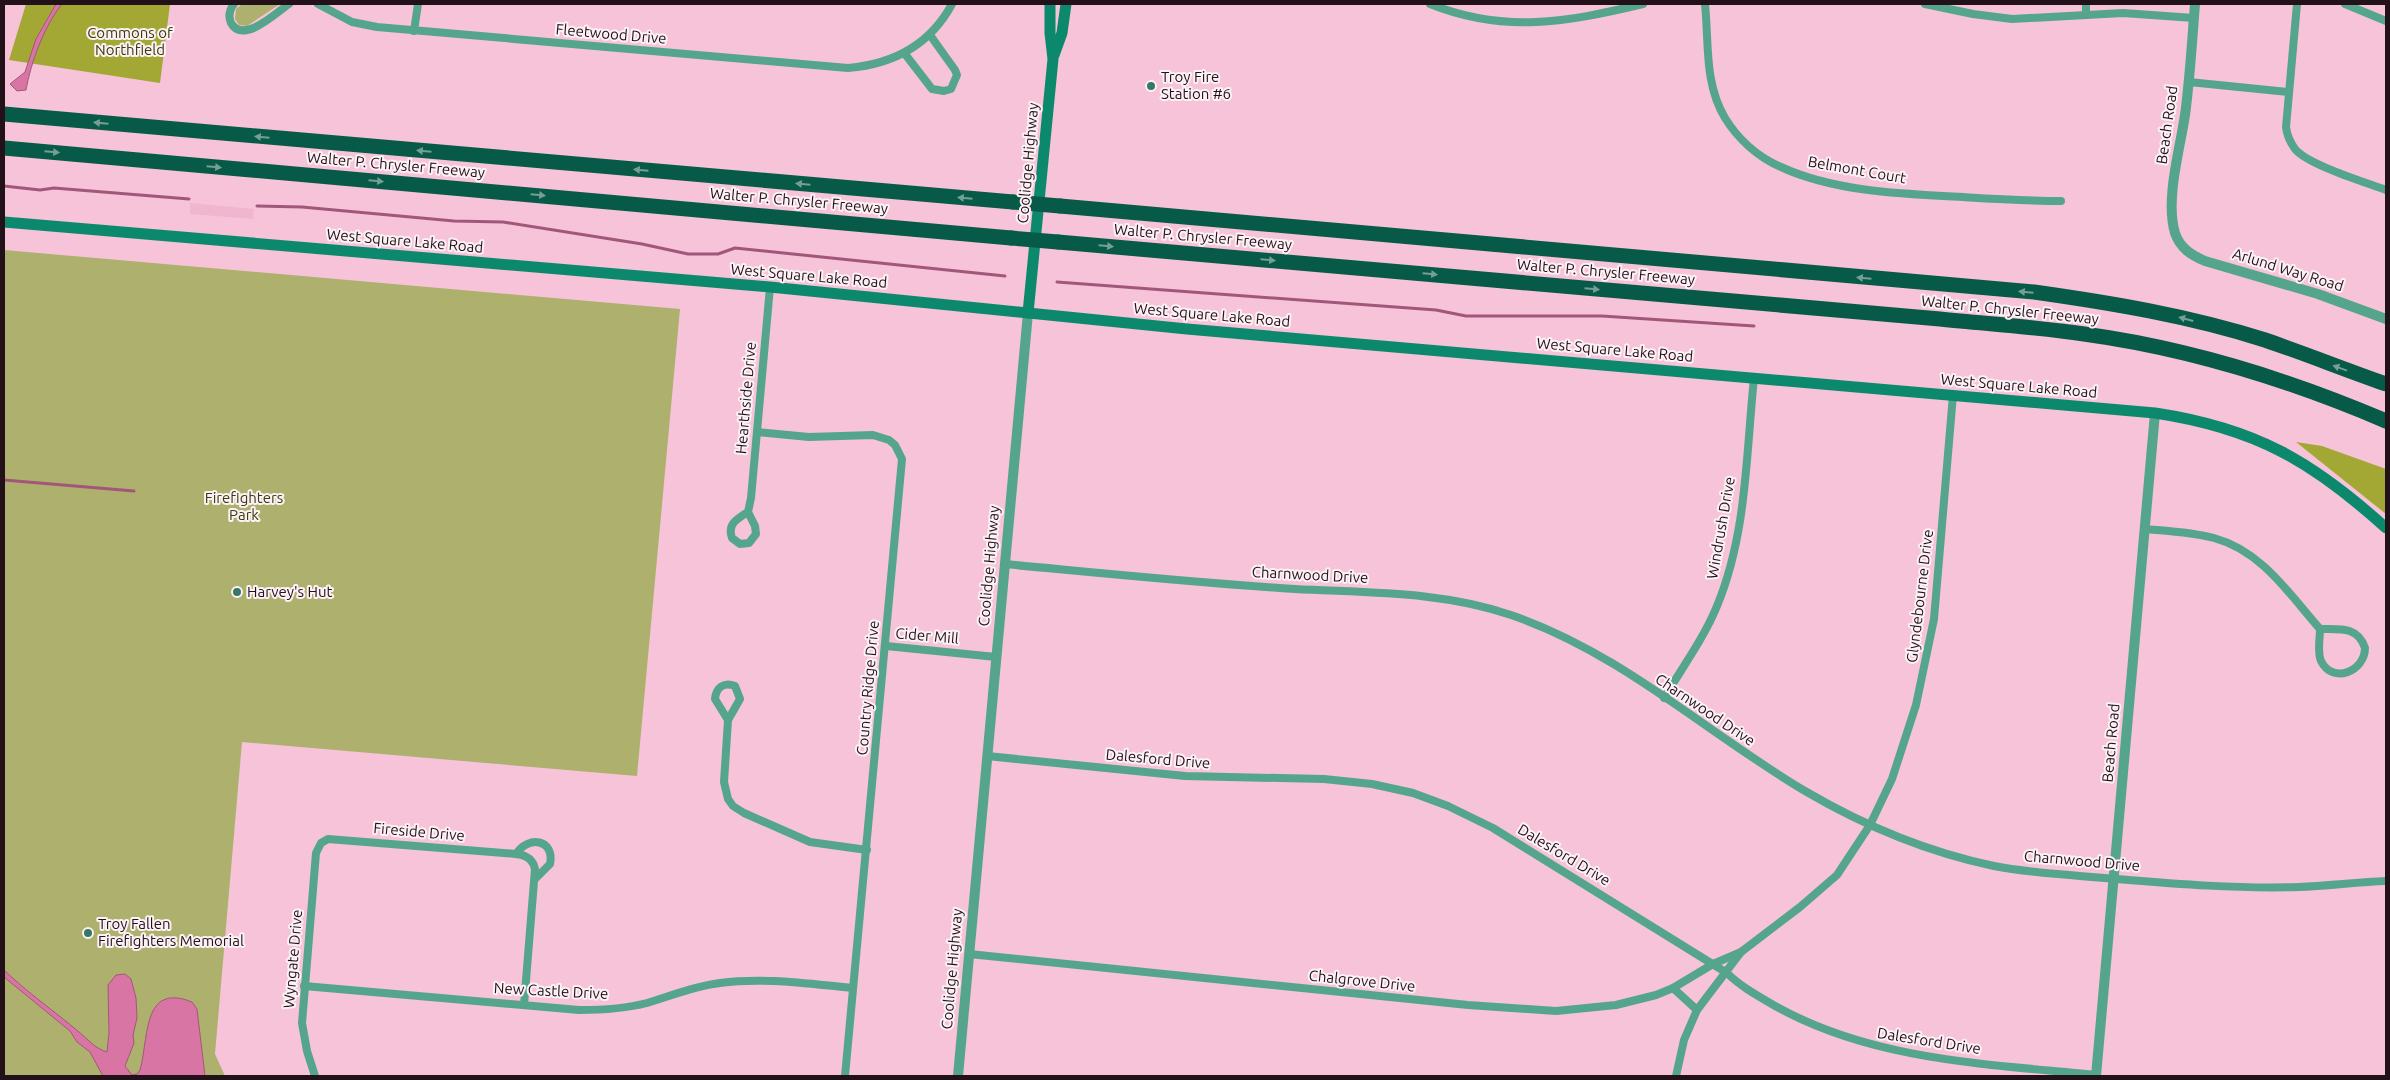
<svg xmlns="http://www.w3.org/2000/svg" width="2390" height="1080" font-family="Ubuntu,sans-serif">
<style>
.built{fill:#f1b6cf}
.green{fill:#adb16d}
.forest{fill:#a3a834}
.water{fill:#d975a4;stroke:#a2577a}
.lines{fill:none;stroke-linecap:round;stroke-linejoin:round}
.stream{stroke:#a2577a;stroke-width:3}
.minor{stroke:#55a58d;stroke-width:8}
.tertiary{stroke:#55a58d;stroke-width:10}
.secondary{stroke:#0c896d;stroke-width:11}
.motorway{stroke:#075a47;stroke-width:15}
.motorway-bridge{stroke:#075a47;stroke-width:15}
.oneway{fill:#759e95}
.poi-dot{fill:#387765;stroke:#fcf1f5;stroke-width:2}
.labels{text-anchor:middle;stroke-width:4;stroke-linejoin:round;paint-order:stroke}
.park-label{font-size:15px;fill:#3a3c0d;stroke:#fcf1f5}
.street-label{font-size:15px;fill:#231119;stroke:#fcf1f5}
.poi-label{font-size:15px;fill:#231119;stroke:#fcf1f5;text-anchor:start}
</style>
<rect width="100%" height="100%" fill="#f6c3d8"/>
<path class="built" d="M190,203L254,209L253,219L190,214Z"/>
<g class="green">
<path d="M242,4H280L247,26L239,25L235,19L236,9Z"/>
<path d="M4,250L680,309L637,776L242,742L215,1054L225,1076H4Z"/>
</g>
<g class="forest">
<path d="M26,4H170L160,83L9,60Z"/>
<path d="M2296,442L2322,446L2386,469V514Z"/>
</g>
<g class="water">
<path d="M56,4H62C44,26 31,62 26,90L17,91L10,84L25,72L36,39Z"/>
<path d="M4,970C28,993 54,1011 79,1032C89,1040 94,1048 107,1052L109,1033L108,985L116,975L125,974L131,979L136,998L137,1018L133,1035L134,1043L125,1066L132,1075L137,1074L140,1070C149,1038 142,982 192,1002L197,1009L205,1076H103L90,1052L77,1042L70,1031L4,977Z"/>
</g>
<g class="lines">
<g class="stream">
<path d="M4,186L40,190L54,188L189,199"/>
<path d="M257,206L302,207L454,221L503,222L642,244L688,254H718L735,248L1005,276"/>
<path d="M1057,282L1436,310L1466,316H1602L1754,326"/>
<path d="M4,480L134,491"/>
</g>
<g class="minor">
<path d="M234,4C230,9 228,16 231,23C243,45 277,12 289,4"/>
<path d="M318,4L352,22L377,27L848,68C894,64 930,45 952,4"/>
<path d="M1430,4C1505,34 1567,22 1643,4"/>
<path d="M1705,4C1709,42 1704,83 1725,118C1738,139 1758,157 1781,167C1835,192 1904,194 1963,197C1996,199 2028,201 2061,201"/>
<path d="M1925,4L1973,14L2012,19L2123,13L2194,18"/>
<path d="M2297,4L2286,127C2287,135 2290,142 2295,149C2308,165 2365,182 2386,190"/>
<path d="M2345,4L2386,21"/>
<path d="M2086,15V4"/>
<path d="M414,31L418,4"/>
<path d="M905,54L932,89L944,91L951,89L957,75L955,70L930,35"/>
<path d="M2189,82L2289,92"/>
<path d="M757,432L809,437L873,435L889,440L895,445L902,459L845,1076"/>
<path d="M748,512L755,526L756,534L749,543L740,544L732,538C727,524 737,519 748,512L751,498L770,287"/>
<path d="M2145,529C2168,531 2192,532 2214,538C2262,551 2289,594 2320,629C2320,639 2317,652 2321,661C2333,685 2365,671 2365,648C2358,626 2339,629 2320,629"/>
<path d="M1004,564C1101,573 1198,583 1295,589C1368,593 1441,591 1511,615C1620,652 1707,733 1805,791C1863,825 1927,852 1994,866C2034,874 2076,875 2117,879C2177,884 2238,889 2299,887C2328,886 2357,882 2386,881"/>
<path d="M886,646L996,657"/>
<path d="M1664,698C1682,668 1704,638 1717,606C1747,534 1746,454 1754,378"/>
<path d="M728,720L715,699C716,687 724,682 735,686L740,699L728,720L724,782L728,799L733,806L744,813L810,842L867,850"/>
<path d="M987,756L1185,776L1324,779L1372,784L1413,793L1448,806L1493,828L1727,973C1741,987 1760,997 1777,1007C1875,1061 1988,1064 2097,1075"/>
<path d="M516,854C528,835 555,839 550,864L535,879"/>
<path d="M969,954L1468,1005L1556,1011L1616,1005L1656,995L1673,988L1713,964L1741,952"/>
<path d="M304,986L579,1010C602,1010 624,1009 647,1003C671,996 694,986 720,983C764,977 809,984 853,988"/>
<path d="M1673,988L1697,1010"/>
<path d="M315,1076L307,1051L302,1023L316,853L321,843L328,839L516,854C526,855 533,859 535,869L524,1005"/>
<path d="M1676,1076L1684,1040L1697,1010L1741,952L1800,907L1837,875L1870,825L1892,779L1916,705L1934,619L1953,395"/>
</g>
<g class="tertiary">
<path d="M2195,4C2192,41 2190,78 2185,115C2180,149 2165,200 2175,233C2180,248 2191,255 2205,261L2318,294L2386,319"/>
<path d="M958,1076L1028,313"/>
<path d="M2096,1076L2155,413"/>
</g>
<g class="secondary">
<path d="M1054,55L1062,33L1066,4"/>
<path d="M4,222L770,287L1187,329L2155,413C2255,428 2312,461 2386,528"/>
<path d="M1028,313L1053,59L1050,33V4"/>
</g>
<g class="motorway">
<path d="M4,114L1013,202"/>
<path d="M4,148L1011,238"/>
<path d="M1060,206L2034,292C2112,303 2190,316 2265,340C2306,354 2346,370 2386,384"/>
<path d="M1058,242L1940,319C1988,324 2036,327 2084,334C2187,348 2290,380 2386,421"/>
</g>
<g class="motorway-bridge">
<path d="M1013,202L1060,206"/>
<path d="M1011,238L1058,242"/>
</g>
</g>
<defs><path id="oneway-solid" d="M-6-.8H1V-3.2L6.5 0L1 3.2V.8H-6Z" transform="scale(1.25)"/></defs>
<g class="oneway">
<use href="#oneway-solid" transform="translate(101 123) rotate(-175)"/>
<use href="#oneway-solid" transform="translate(262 137) rotate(-175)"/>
<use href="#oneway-solid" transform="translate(424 151) rotate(-175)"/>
<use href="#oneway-solid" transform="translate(52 152) rotate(5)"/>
<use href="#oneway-solid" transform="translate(214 167) rotate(5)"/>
<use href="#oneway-solid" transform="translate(641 170) rotate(-175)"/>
<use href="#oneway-solid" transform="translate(376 181) rotate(5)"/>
<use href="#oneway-solid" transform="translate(803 184) rotate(-175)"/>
<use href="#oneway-solid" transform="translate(538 195) rotate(5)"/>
<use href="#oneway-solid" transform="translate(965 198) rotate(-175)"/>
<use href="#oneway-solid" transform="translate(1106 246) rotate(5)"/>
<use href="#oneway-solid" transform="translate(1268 260) rotate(5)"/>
<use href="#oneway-solid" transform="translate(1430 274) rotate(5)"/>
<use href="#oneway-solid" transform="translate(1864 278) rotate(-175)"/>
<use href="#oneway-solid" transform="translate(1592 289) rotate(5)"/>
<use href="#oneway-solid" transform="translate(2026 292) rotate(-175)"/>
<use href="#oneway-solid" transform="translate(2186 319) rotate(-165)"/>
<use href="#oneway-solid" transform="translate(2340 368) rotate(-160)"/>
</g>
<g class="poi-dot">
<circle cx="1151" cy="86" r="5"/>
<circle cx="237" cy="592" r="5"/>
<circle cx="88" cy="933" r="5"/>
</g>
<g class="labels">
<g class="park-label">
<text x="130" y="38">Commons of<tspan x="130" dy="17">Northfield</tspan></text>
<text x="244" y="503">Firefighters<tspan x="244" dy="17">Park</tspan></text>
</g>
<g class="street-label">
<text transform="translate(611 34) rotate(5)" y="5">Fleetwood Drive</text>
<text transform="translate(2167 125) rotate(-82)" y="5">Beach Road</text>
<text transform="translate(1028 163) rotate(-85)" y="5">Coolidge Highway</text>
<text transform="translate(396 165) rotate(5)" y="5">Walter P. Chrysler Freeway</text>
<text transform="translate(1857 170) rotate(10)" y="5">Belmont Court</text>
<text transform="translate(799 201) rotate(5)" y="5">Walter P. Chrysler Freeway</text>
<text transform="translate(1203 237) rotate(5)" y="5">Walter P. Chrysler Freeway</text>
<text transform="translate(405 241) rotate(5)" y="5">West Square Lake Road</text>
<text transform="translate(2288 270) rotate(17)" y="5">Arlund Way Road</text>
<text transform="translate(1606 272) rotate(5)" y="5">Walter P. Chrysler Freeway</text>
<text transform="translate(809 276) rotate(5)" y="5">West Square Lake Road</text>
<text transform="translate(2010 310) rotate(6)" y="5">Walter P. Chrysler Freeway</text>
<text transform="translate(1212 315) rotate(5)" y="5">West Square Lake Road</text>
<text transform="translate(1615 350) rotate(5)" y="5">West Square Lake Road</text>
<text transform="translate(2019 386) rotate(5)" y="5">West Square Lake Road</text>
<text transform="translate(746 398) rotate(-85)" y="5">Hearthside Drive</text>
<text transform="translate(1721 528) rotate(-80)" y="5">Windrush Drive</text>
<text transform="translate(989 566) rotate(-85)" y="5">Coolidge Highway</text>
<text transform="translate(1310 575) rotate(3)" y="5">Charnwood Drive</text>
<text transform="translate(1920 596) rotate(-83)" y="5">Glyndebourne Drive</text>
<text transform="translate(927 636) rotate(5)" y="5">Cider Mill</text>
<text transform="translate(868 688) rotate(-85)" y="5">Country Ridge Drive</text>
<text transform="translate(1705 710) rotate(34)" y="5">Charnwood Drive</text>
<text transform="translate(2111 743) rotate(-85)" y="5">Beach Road</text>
<text transform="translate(1158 759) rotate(5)" y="5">Dalesford Drive</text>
<text transform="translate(419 832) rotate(5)" y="5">Fireside Drive</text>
<text transform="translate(1564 855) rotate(31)" y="5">Dalesford Drive</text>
<text transform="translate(2082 861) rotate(5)" y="5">Charnwood Drive</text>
<text transform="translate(293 959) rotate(-85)" y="5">Wyngate Drive</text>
<text transform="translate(952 969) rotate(-85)" y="5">Coolidge Highway</text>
<text transform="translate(1362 981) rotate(6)" y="5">Chalgrove Drive</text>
<text transform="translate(551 991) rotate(3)" y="5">New Castle Drive</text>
<text transform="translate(1929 1041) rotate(9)" y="5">Dalesford Drive</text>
</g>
<g class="poi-label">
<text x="1161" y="82">Troy Fire<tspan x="1161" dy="17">Station #6</tspan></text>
<text x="247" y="597">Harvey's Hut</text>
<text x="98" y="929">Troy Fallen<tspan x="98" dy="17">Firefighters Memorial</tspan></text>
</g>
</g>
<rect width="2390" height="1080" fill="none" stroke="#231119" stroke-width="10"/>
</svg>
